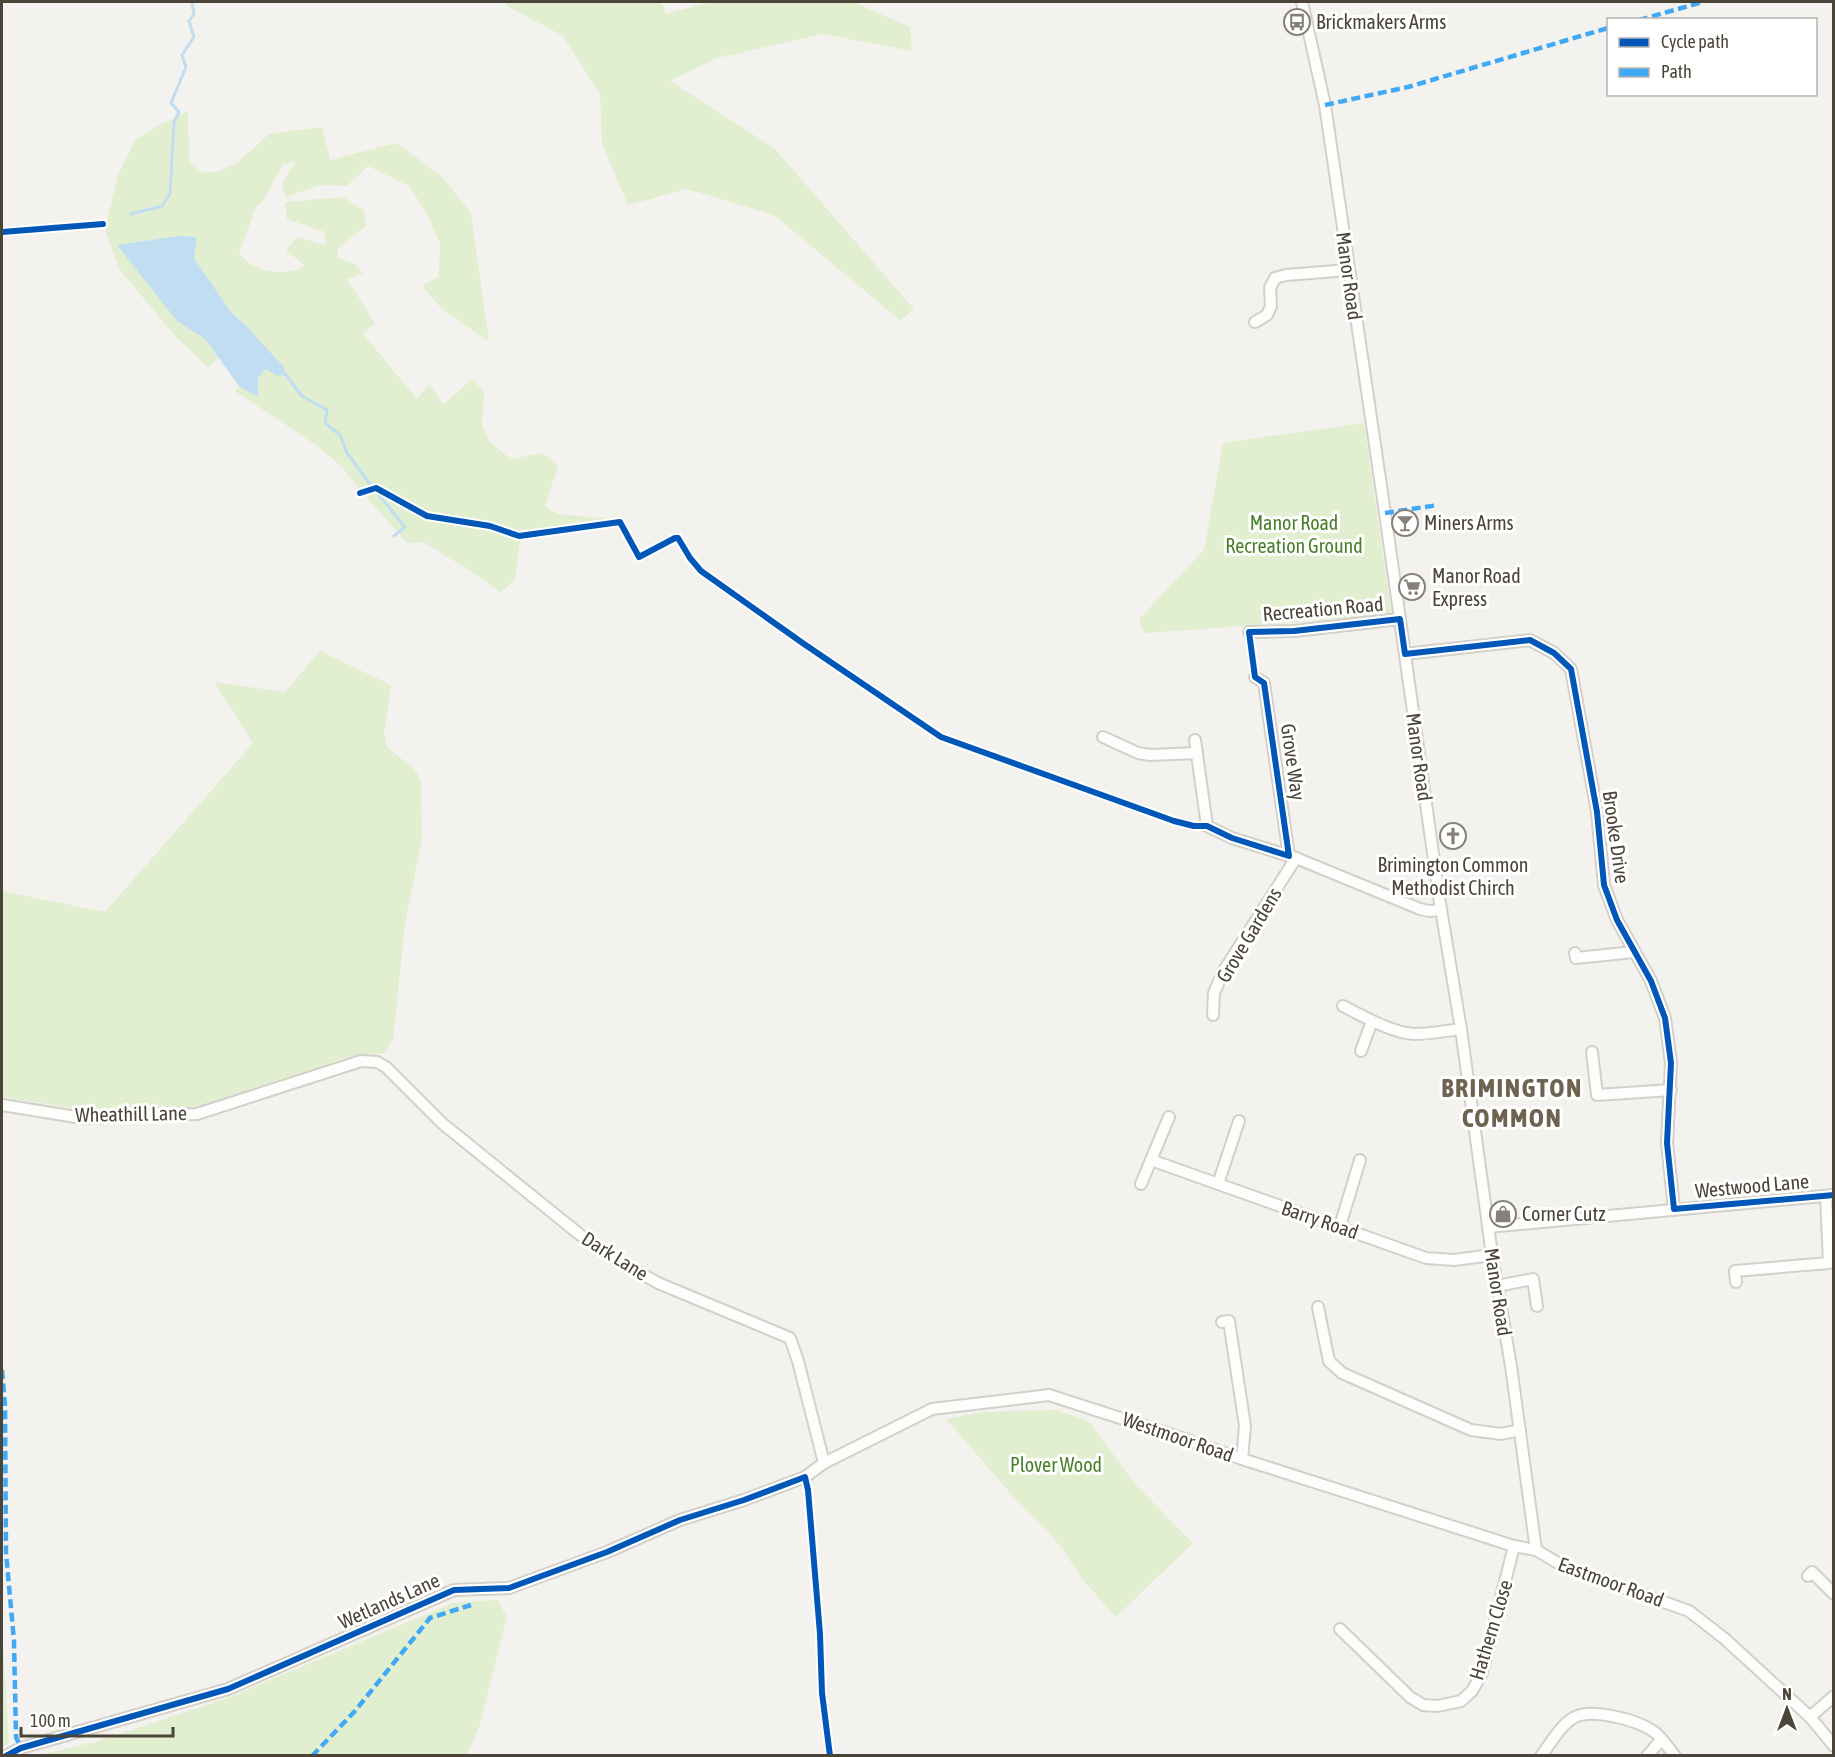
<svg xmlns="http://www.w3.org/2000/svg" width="1835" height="1757" font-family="'Asap Condensed',sans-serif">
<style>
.green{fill:#e1eecf}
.water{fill:#c0ddf1}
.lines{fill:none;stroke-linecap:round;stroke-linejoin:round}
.stream{stroke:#c0ddf1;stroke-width:3}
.minor-casing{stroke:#d2d0cb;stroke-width:14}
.minor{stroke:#fdfdfc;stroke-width:10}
.quiet{stroke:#3fa9f5;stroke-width:4.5;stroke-dasharray:9 4.5;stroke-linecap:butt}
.cycleway-casing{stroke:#fff;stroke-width:10}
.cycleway{stroke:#0057b8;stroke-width:6}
.labels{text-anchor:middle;stroke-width:6;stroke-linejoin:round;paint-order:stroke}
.poi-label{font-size:20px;fill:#4b4439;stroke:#fff;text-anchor:start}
.street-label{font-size:20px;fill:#4b4439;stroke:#fff}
.park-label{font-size:20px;fill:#4a7f2a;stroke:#fff}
.district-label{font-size:26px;font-weight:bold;letter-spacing:1.5px;fill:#6e6250;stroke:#fff}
</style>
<rect width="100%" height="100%" fill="#f4f2ee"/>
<g class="green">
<path d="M505,2H661L666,14L711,2H853L910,27L912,51L823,34L717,58L670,81L774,148L914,309L901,321L774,215L687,189L628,205L602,144L600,94L563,36L507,6Z"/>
<path d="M188,112L189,162L203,173L219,171L237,163L269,134L322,127L330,160L397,143L443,178L471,213L489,342L442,309L422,286L439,276L440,243L426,212L409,186L368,166L347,186L320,185L286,197L282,183L296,162L283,164L265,198L256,207L239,254C245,259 251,266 258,268C271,273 294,275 304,265L286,250L297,237L325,245V232L287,219L285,202L344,197L364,211L366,226L338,248L337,258L355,264L363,273L347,279L375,323L363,334L417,399L429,384L444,404L472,379L484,391L482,426L490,442L511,459L543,453L558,466L545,506L557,514L620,520L521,533L515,580L501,593L474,573L423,542L407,543L361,491L342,467L316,445L235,391L239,386L258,397V378L266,369L284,367L249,329L230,311L194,258L197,237L178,236L118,245L177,321L205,339L218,358L208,367L176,337L119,269L105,229L118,175L135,140L157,126Z"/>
<path d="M1364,423L1391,611L1387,616L1146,633L1140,627V618L1204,550L1223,443Z"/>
<path d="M320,651L391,685L384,734L387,747L414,769L421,780L422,839L405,924L393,1040L384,1053L343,1058L302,1074L197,1108L84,1110L2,1097V891L105,912L253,743L214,682L285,692Z"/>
<path d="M1056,1410L1089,1421L1134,1483L1193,1543L1116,1617L1082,1579L1066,1554L1048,1531L1012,1495L946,1419L982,1412Z"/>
<path d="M497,1600L507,1617L480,1725L467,1755H40L99,1741L227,1698L453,1603Z"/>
<path d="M2,1631L9,1743L2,1747Z"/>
</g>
<path class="water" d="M178,236L197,237L194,258L230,311L249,329L284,367L285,374L277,376L266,369L258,378V397L239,386L205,339L177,321L117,245Z"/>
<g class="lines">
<g class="stream">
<path d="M131,214L162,206L170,194L174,122L179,112L171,103L186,67L182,55L194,37L189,21L194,14L192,2"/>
<path d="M285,374L302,396L327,410L325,423L340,435L347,453L371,485L405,527L394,536"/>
</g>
<defs>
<g id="minor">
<path d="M1302,2L1325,105L1385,513L1440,903L1461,1029L1492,1255L1511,1366L1536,1550"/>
<path d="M1255,322L1267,315L1271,306L1270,288L1275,278L1286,275L1348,270"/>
<path d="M1249,632L1294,631L1400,619"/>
<path d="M1405,654L1530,640L1554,653L1571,669L1597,812L1604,885L1617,920L1651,981L1665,1018L1671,1063L1667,1143L1674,1209"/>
<path d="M1255,677L1264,683L1289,856"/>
<path d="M1103,737L1138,753L1150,755L1197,753"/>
<path d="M1195,740L1207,826L1232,838L1296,858L1420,909L1429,911L1441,910"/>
<path d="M1575,953L1576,958L1634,952"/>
<path d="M1343,1006C1363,1016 1392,1033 1414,1034C1429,1034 1445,1031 1461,1029"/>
<path d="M1213,1015L1214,993L1223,972L1296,858"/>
<path d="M1361,1051L1372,1021"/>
<path d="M1592,1052L1597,1095L1671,1090"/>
<path d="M2,1105L82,1118L197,1114L361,1061L377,1062L386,1067L443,1124L579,1234L607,1254L658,1283L790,1338L798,1361L824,1463"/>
<path d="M1151,1160L1426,1258L1454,1260L1492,1255"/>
<path d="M1141,1184L1169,1117"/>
<path d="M1218,1184L1239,1121"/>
<path d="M1340,1226L1360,1160"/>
<path d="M1488,1227L1834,1195"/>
<path d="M1736,1282L1735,1271L1829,1263L1826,1196"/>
<path d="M1497,1286L1533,1279L1537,1306"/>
<path d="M1318,1307L1329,1361L1342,1373L1471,1430L1501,1434L1520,1430"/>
<path d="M1222,1322L1229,1321L1245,1426L1242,1459"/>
<path d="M1808,1576L1812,1572L1834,1594"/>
<path d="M1340,1629L1410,1697L1423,1705L1438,1706L1461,1701L1472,1691L1482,1673L1514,1546"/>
<path d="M1810,1717L1834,1696"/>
<path d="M6,1756L21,1748L228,1689L454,1590L509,1588L607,1552L680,1520L744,1500L805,1477L824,1463L932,1409L1049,1395L1179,1437L1242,1459L1514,1546L1536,1550L1563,1566L1689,1611L1725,1639L1810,1717L1834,1746"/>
<path d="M1541,1756C1551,1743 1561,1724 1575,1717C1592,1708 1637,1720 1653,1731C1661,1736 1668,1748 1675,1756"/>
<path d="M1647,1756L1661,1740"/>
</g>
</defs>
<use href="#minor" class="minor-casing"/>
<use href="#minor" class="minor"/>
<g class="quiet">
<path d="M1639,20L1703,2"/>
<path d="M1325,105L1408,87L1608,28"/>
<path d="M1385,513L1438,505"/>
<path d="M2,1370L5,1405L6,1553L14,1641L16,1737L21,1748"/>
<path d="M312,1756L355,1711L430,1618L471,1605"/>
</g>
<defs>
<g id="cycleway">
<path d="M2,232L103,224"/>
<path d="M360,493L376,488L427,516L490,526L519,536L620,522L639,557L675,538H678L690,558L701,571L804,644L941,737L1174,821L1194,826H1207L1232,838L1289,856L1264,683L1255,677L1249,632L1294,631L1400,619L1405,654L1530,640L1554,653L1571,669L1597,812L1604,885L1617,920L1651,981L1665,1018L1671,1063L1667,1143L1674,1209L1834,1195"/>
<path d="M6,1756L21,1748L228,1689L454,1590L509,1588L607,1552L680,1520L744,1500L805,1477L808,1490L820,1634L822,1693L830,1756"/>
</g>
</defs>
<use href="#cycleway" class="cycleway-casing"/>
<use href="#cycleway" class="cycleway"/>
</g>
<defs>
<symbol id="bus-ring" viewBox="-11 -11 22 22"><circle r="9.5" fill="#fff" stroke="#868178" stroke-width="1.5"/><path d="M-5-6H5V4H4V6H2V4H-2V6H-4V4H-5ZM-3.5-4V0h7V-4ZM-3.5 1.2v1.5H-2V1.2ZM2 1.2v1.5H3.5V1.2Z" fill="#868178"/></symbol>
<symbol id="bar-ring" viewBox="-11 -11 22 22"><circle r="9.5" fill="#fff" stroke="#868178" stroke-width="1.5"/><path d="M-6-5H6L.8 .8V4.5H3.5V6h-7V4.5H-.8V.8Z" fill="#868178"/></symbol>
<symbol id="supermarket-ring" viewBox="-11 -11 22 22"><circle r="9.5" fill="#fff" stroke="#868178" stroke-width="1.5"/><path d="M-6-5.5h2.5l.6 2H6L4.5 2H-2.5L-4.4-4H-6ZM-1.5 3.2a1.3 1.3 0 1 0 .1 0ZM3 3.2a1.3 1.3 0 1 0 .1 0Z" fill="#868178"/></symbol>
<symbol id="church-ring" viewBox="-11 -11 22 22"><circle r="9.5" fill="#fff" stroke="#868178" stroke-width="1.5"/><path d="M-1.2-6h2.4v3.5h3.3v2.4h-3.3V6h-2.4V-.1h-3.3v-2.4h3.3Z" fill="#868178"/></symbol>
<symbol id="shop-ring" viewBox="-11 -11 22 22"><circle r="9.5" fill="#fff" stroke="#868178" stroke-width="1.5"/><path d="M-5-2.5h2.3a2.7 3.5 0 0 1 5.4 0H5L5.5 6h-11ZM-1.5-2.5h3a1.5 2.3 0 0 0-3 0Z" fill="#868178"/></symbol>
</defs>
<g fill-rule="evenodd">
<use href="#bus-ring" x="1282" y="7" width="30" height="30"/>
<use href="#bar-ring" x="1390" y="508" width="30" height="30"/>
<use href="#supermarket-ring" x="1397" y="572" width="30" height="30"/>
<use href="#church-ring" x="1438" y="821" width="30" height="30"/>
<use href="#shop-ring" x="1488" y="1199" width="30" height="30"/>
</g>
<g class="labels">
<g class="poi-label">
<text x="1316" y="29">Brickmakers Arms</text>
<text x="1424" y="530">Miners Arms</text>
<text x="1432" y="583">Manor Road<tspan x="1432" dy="23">Express</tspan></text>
<text x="1453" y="872" text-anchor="middle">Brimington Common<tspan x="1453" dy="23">Methodist Chirch</tspan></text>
<text x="1522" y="1221">Corner Cutz</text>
</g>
<g class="street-label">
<text transform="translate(1349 276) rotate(82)" y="7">Manor Road</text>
<text transform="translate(1323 609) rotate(-5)" y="7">Recreation Road</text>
<text transform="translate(1419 757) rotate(82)" y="7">Manor Road</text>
<text transform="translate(1293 762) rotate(82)" y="7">Grove Way</text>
<text transform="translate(1616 837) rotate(82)" y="7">Brooke Drive</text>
<text transform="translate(1249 935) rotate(-59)" y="7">Grove Gardens</text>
<text transform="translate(131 1114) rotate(-1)" y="7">Wheathill Lane</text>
<text transform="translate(1752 1186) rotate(-5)" y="7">Westwood Lane</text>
<text transform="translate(1320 1220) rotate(19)" y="7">Barry Road</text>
<text transform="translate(615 1256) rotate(32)" y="7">Dark Lane</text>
<text transform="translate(1498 1292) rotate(81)" y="7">Manor Road</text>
<text transform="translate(1178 1437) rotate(19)" y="7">Westmoor Road</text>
<text transform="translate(1611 1582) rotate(20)" y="7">Eastmoor Road</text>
<text transform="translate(389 1601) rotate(-24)" y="7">Wetlands Lane</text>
<text transform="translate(1491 1630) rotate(-73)" y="7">Hathern Close</text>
</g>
<g class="park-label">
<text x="1294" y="530">Manor Road<tspan x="1294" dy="23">Recreation Ground</tspan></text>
<text x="1056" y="1472">Plover Wood</text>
</g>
<g class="district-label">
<text x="1512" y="1097">BRIMINGTON<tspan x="1512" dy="30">COMMON</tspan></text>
</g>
</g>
<rect width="1835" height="1757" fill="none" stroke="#4b4439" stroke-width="6"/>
<rect x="1607" y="18" width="210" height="78" fill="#ffffff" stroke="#b7b4b0" stroke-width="1.5"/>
<rect x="1619" y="38" width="30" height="9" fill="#0057b8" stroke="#b7b4b0" stroke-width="1.5"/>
<text x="1661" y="48" font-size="18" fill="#4b4439">Cycle path</text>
<rect x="1619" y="68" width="30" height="9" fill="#3fa9f5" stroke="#b7b4b0" stroke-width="1.5"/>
<text x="1661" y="78" font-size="18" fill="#4b4439">Path</text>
<g transform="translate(1787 1709)" stroke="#ffffff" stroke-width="4.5" paint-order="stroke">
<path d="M0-4.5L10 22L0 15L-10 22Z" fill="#4b4439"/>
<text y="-9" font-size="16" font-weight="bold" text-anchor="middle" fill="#4b4439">N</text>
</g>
<path d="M21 1727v9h152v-9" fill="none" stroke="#4b4439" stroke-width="3"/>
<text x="30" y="1727" font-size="18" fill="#4b4439" stroke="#ffffff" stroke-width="4.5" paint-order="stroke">100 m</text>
</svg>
